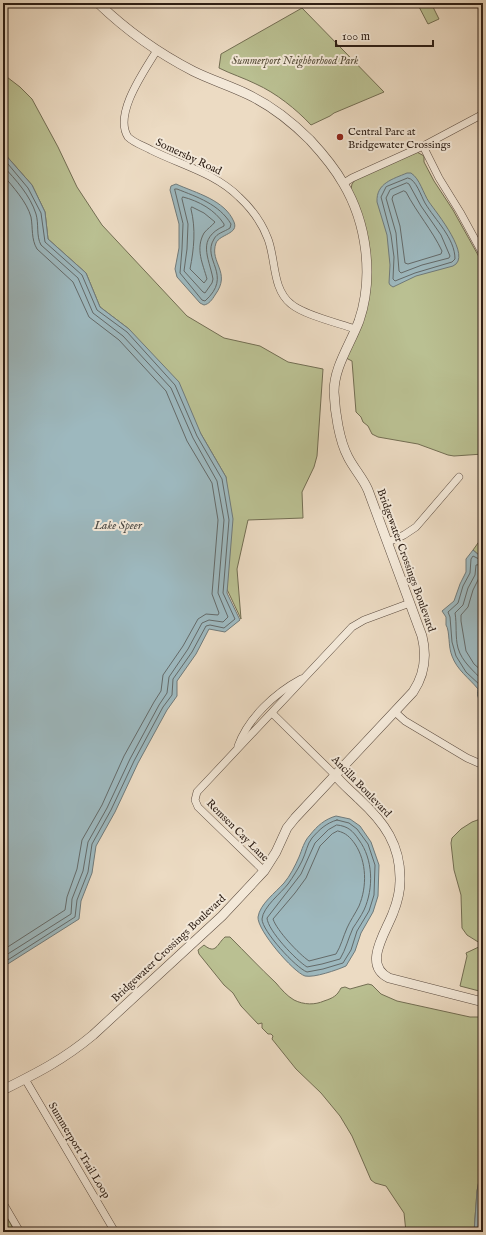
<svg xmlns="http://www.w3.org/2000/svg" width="486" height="1235" font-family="'IM FELL English',serif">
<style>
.green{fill:#bac092;stroke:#736e53}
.water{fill:#9db8be;stroke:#707a7a}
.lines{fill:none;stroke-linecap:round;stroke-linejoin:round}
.shore{stroke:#646a69;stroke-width:1}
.minor-casing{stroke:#5c4c40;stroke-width:8}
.tertiary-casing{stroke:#5c4c40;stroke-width:10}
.minor{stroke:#f3e8d8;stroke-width:7}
.tertiary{stroke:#f3e8d8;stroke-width:9}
.poi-dot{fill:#8f2418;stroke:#f3e8d8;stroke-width:1.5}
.labels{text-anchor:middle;stroke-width:4;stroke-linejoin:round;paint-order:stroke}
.park-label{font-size:11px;font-style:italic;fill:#574e3a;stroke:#f3e8d8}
.poi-label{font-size:11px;fill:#2c1d14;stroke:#f3e8d8;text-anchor:start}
.street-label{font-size:11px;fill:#2c1d14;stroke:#f3e8d8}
.water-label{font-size:12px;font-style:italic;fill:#4e4c47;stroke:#f3e8d8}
</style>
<rect width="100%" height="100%" fill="#ecdbc3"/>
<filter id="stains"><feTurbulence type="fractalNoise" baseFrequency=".005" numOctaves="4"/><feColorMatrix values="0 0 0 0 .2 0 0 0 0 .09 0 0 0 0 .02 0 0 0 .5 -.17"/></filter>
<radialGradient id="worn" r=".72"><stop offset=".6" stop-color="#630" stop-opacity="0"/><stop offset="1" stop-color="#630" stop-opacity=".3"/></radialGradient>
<g class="green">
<path d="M417,3H439L433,7L439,19L428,24Z"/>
<path d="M302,8L384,92L334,113L330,116L311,125C296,109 276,93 256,84C244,78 231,74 219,68L221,54Z"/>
<path d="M3,74L20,87L32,99L58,147L77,187L102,225L187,316L224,338L260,346L288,362L323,369L317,456L314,467L302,492L303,518L248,520L237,569L241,619L224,583L226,477L201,434L129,329L100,307L86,273L48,239L45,212L32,185L3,152Z"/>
<path d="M417,152L424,156V162L434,181L453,210L483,264V454L454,456L448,455L418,444L378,437L372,434L368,426L363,422L361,417L356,412L352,361L346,358L369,285L351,189L352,184L355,180Z"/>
<path d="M483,536V552L480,556L473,550Z"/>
<path d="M483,818V992L460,986L467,956L466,953L483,945L467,935L462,928L461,895L454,870L451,843L452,838L461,829L472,822Z"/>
<path d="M225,937H230C245,952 260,968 276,983C281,989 287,996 294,1000C304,1005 315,1005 324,1001C333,998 337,996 341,988L345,987L350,989L368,984L372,985L381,994L397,1001L470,1017H483V1160L477,1191L474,1232H406L404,1213L386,1186L375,1183L371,1180L352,1136L340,1116L321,1093L296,1069L272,1039L273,1036L271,1034H268L262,1028V1023L258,1024L241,1006L233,993L224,985L199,954L198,950L204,945C216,955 217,944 225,937Z"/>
<path d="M3,1210L15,1232H3Z"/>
</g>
<g class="water">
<path d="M3,152L32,185L45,212L48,239L86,273L100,307L129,329L179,382L201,434L226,477L233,519L227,593L240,620L225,632L209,629L196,654L177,681V696L167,710L138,763L115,812L96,846L92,873L81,901L79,919L3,967Z"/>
<path d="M407,173H411C420,179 423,193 429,202C436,212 473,257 453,266L416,276L393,287L390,285L389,283L390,265L387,235L377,202C376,183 393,179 407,173Z"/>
<path d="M176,184C196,193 225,200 234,222C239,234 220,234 216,243C209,263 232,272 215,295C212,300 209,304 204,305L200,303L177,277L175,269L179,248V224L170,190L171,186Z"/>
<path d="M473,550L480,556L483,552V701C477,699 477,695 478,689C469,678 457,670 452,656C448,647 450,631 446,625V617L442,611L454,601L460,584L466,572V559Z"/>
<path d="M336,816L350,819L360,826L371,842L379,865L378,896L373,912L361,933L355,951L346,966C337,970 314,978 305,976C293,972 257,930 258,917C260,904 275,893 284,883C290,876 295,866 299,857C302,850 304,841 310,835C317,826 325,819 336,816Z"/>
<path d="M483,1160V1232H474L477,1191Z"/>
</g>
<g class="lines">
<g class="shore">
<path d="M3,158L28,188L41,213L45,242L82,275L97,310L127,332L175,385L197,436L222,479L229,520L223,593L235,619L224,628L210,625L206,626L192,652L173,679L172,695L163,707L134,761L111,810L92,844L88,872L77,900L75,917L3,963"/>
<path d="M3,166C16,180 30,195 36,214C39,224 36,236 41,245L78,278L93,313L123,336L171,388L193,438L217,481L224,520L218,593L228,617L223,622L209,620L202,623L188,649L169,677L167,693L159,705L130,759L107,808L88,842L83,871L72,899L71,914L3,957"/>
<path d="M3,175C13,187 27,202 31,217C33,228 31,239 37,249L73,282L89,317L119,340L166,391L187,441L212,483L218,520L212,594L219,613L218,615L206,614L198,619L183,646L163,675L161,691L154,702L124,756L102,805L82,840L77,869L67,897L65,910L3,950"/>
<path d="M408,178C416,179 421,196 425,203C435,220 455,238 455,259L452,262L415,273L395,281L393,279L394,257L391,235L381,197L386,187Z"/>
<path d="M407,183L409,184L421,206L441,235L450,256L449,258L422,265L401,273L399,271L396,233L386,198L390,190Z"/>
<path d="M175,189H177C197,197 219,204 231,224L230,228C224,232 217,233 214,239C201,260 234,275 205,301L202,300L180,273L182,249L183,224Z"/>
<path d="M404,191L406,192C417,213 432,230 442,251L441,254L408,264L405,263L400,226L392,199L393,196Z"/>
<path d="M183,197C199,201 215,210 224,224V226C196,239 209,257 213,279L212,283L205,293L203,292L184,271L187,249L188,224L182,199Z"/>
<path d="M192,207L204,213L215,222C212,226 207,229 204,233C195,249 203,264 207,279L204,283L190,269C194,249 196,229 191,209Z"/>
<path d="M483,558L479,559L473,556L471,559L470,573L463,586L458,603L448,612L450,617L452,642L456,656L466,672L481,686V695L483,697"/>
<path d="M483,564L476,565L475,575L468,588L463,605L455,613C457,624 455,637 458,648C462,662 474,671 483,681"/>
<path d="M483,570L473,590L468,607L461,615V621L466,651L474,664L483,672"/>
<path d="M337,820L349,823L357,829L368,844L375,865L374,895L369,911L357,931L351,950L343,963L323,969L307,972C296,968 262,931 262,919C263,907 281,893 288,884C293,877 298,869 302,861C306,853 307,844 312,838C319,830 326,823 337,820Z"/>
<path d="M337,825C348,826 353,831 359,840C373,859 374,888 364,910C361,916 357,922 353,928C348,939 346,949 340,959L322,964L307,967C296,960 268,931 267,918L301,874L315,843L328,830Z"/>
<path d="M338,831C346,833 350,837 355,844C367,862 367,887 359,906C355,914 350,921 347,928C343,937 341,946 336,954L309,961C299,954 277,931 273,919L295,893L306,878L320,846L332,834Z"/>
<path d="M478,1232L481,1192L483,1180"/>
</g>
<defs>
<g id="minor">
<path d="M157,50C145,70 113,114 128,137C134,143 144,146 151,150C181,165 215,173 239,197C252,209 262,223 268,239C276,260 272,289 291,304C304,315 338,323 355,329"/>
<path d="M423,146L439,178L460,212L483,254"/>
<path d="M344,183L352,178L423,146L483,114"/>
<path d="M388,542L404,535L416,527L459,477"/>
<path d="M395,712L405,721L467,758L483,765"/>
<path d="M272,713L335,775"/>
<path d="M238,746C248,718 275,693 301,679"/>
<path d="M264,871L198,807L195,800L197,792L352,627L364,620L410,603"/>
<path d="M25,1079L115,1232"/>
<path d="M3,1203L20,1232"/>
</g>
<g id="tertiary">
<path d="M335,775C342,784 351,791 359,799C384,822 401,845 400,881C400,892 397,903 393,913C386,932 362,965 389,978L483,1002"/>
<path d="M3,1090C37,1073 63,1060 93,1035L222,916L264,871L276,852L287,828L295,818L413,692C425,674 427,656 422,636L368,490C363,478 354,469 348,457C339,440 335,412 334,392C334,367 350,345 359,321C374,277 367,223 343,183C334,167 322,153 310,140C292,122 272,106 249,95C231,86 211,80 193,71C158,53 126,30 98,3"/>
</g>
</defs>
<use href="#minor" class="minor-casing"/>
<use href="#tertiary" class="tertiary-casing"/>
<use href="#minor" class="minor"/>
<use href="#tertiary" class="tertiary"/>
</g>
<circle class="poi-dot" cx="340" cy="137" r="4"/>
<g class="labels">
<g class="park-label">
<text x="295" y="64">Summerport Neighborhood Park</text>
</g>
<g class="poi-label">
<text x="348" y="135">Central Parc at<tspan x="348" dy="13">Bridgewater Crossings</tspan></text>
</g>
<g class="street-label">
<text transform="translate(189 156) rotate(25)" y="4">Somersby Road</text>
<text transform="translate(407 560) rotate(70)" y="4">Bridgewater Crossings Boulevard</text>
<text transform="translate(362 786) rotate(46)" y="4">Ancilla Boulevard</text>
<text transform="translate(238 830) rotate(45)" y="4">Remsen Cay Lane</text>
<text transform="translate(168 948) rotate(-43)" y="4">Bridgewater Crossings Boulevard</text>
<text transform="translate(80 1150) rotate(59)" y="4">Summerport Trail Loop</text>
</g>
<g class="water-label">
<text x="118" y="529">Lake Speer</text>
</g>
</g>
<rect width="486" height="1235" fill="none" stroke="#ecdbc3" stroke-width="16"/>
<rect x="4" y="4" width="478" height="1227" fill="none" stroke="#2c1d14" stroke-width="2"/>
<rect x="8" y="8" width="470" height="1219" fill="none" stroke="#2c1d14"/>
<path d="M336 40v6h97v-6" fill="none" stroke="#2c1d14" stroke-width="2"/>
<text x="342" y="40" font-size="12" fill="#2c1d14" stroke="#f3e8d8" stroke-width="3" paint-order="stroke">100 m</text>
<rect width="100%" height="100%" filter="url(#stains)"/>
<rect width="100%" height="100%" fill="url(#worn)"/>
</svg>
